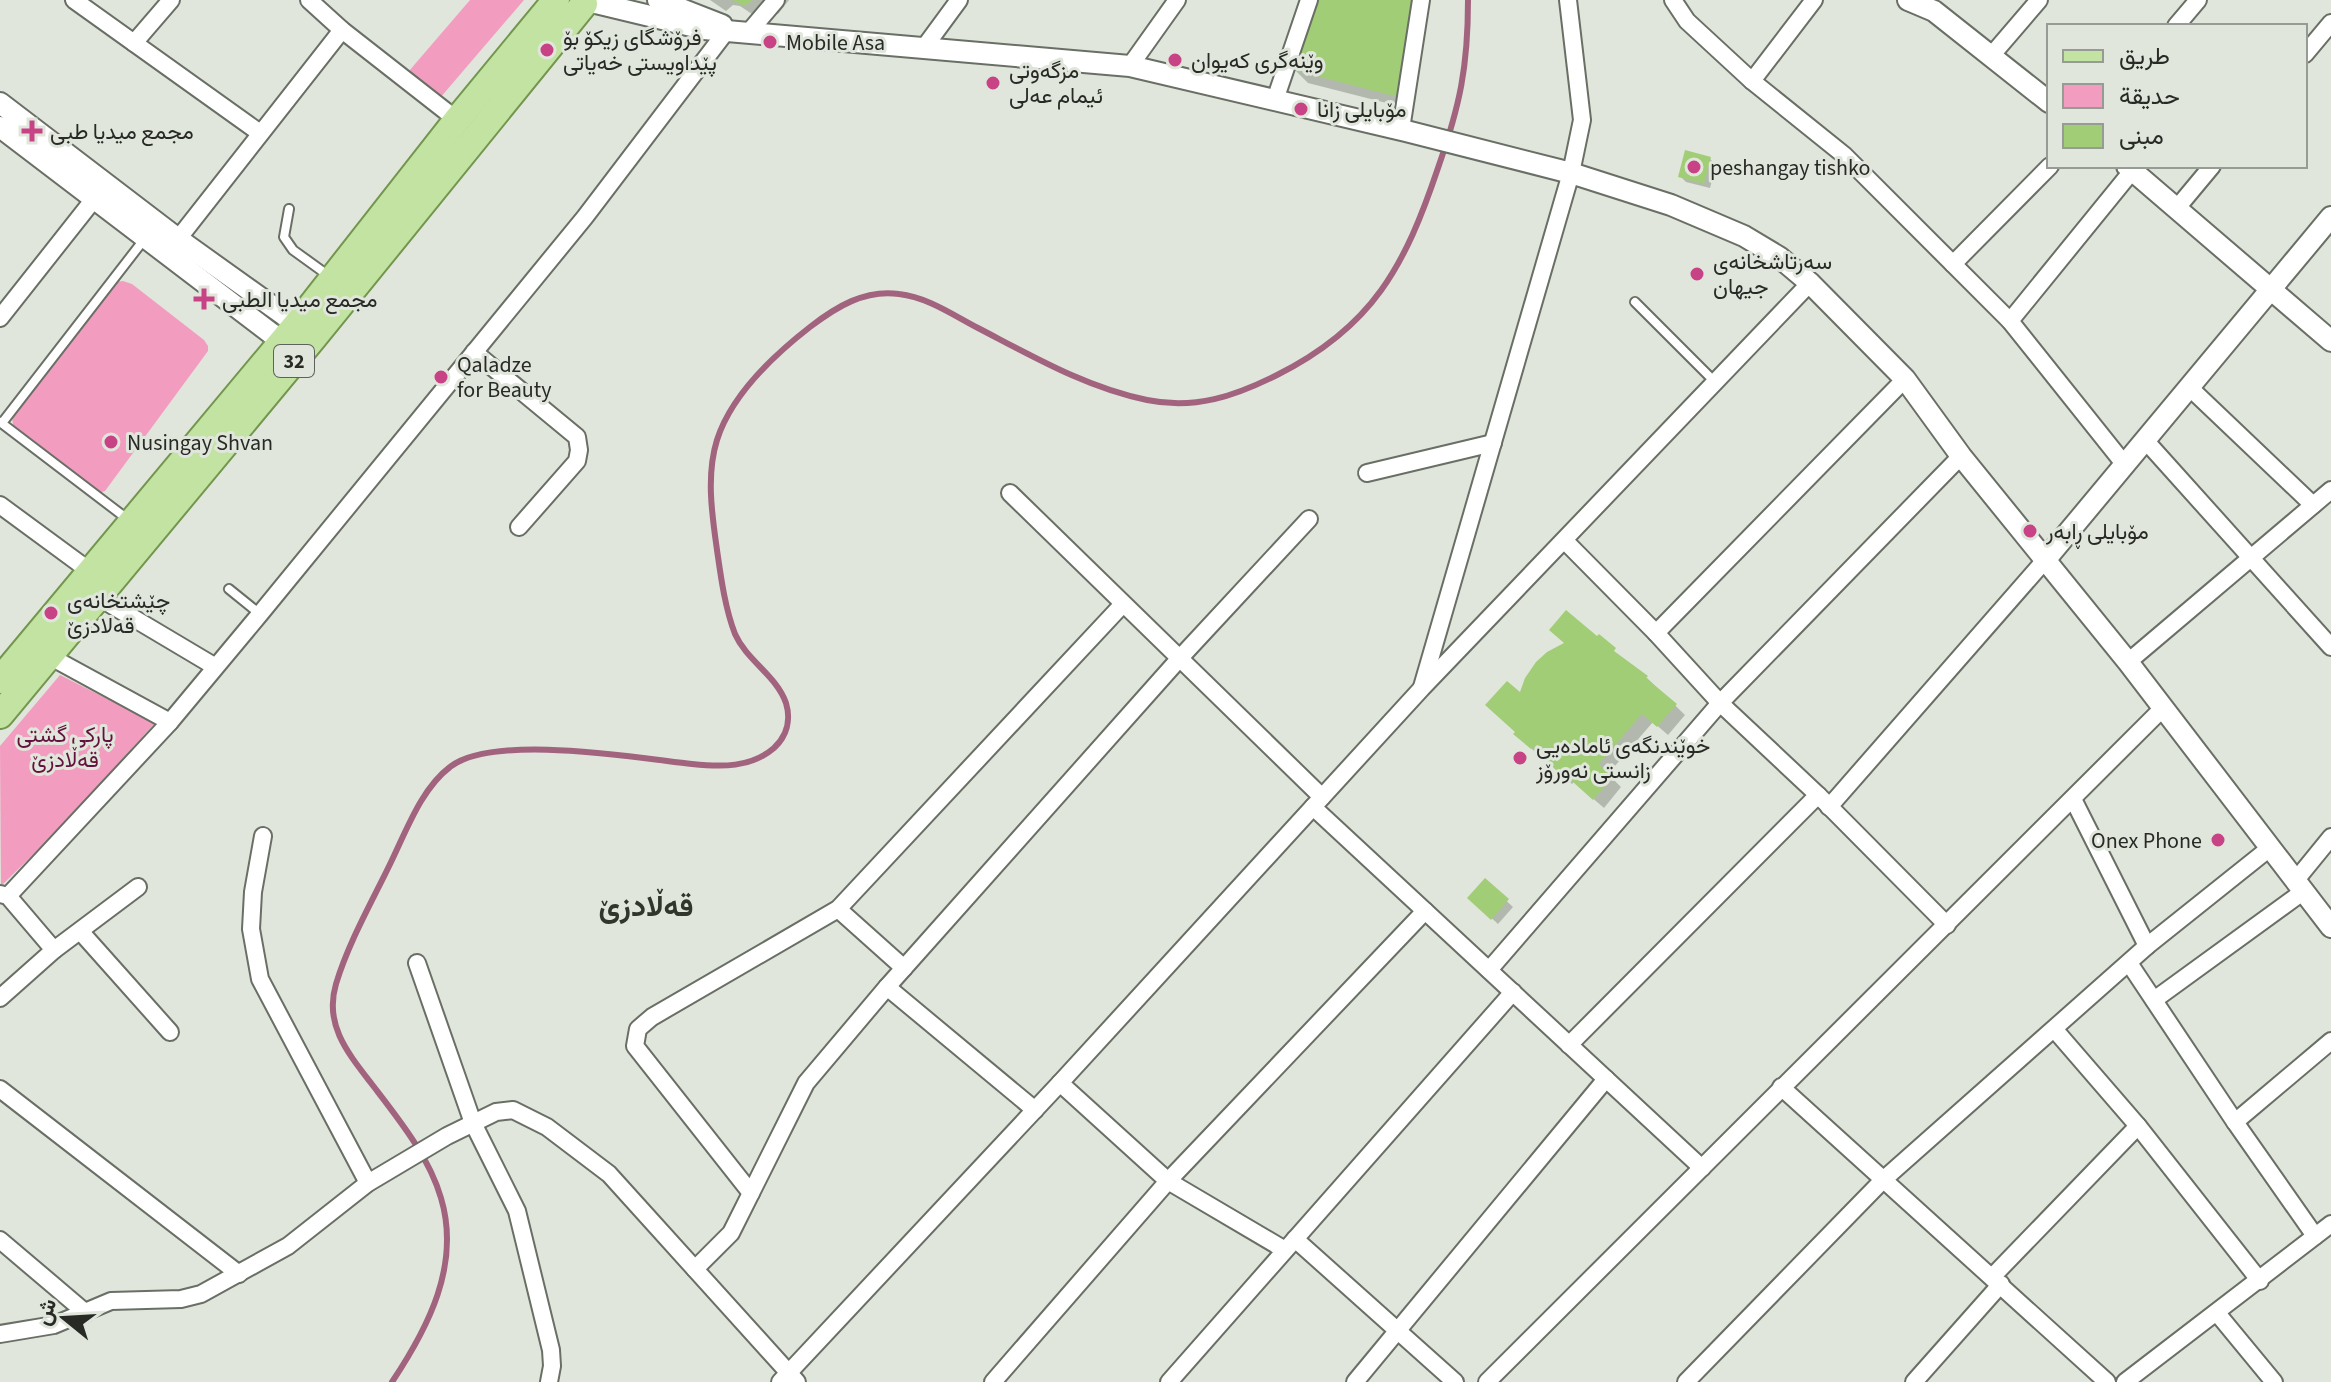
<svg xmlns="http://www.w3.org/2000/svg" width="2331" height="1382" font-family="'Source Sans 3',Vazirmatn,sans-serif">
<style>
.green{fill:#f29dc0}
.shadow{fill:#0003}
.lines{fill:none;stroke-linecap:round;stroke-linejoin:round}
.stream{stroke:#a2637e;stroke-width:6}
.building{fill:#a1cd77}
.service-casing{stroke:#696f65;stroke-width:12}
.minor-casing{stroke:#696f65;stroke-width:20}
.tertiary-casing{stroke:#696f65;stroke-width:24}
.primary-casing{stroke:#72964d;stroke-width:30}
.service{stroke:#fff;stroke-width:8}
.minor{stroke:#fff;stroke-width:16}
.tertiary{stroke:#fff;stroke-width:20}
.primary{stroke:#c2e3a1;stroke-width:26}
.poi-dot{fill:#c84385;stroke:#e0e6db;stroke-width:3}
.labels{text-anchor:middle;stroke-width:6;stroke-linejoin:round;paint-order:stroke}
.shield{fill:#e0e6db;stroke:#5f625c;stroke-width:2}
.shield-label{font-size:20px;font-weight:bold;fill:#282a26}
.poi-label{font-size:22px;fill:#282a26;stroke:#e0e6db;text-anchor:start}
.park-label{font-size:22px;fill:#64113d;stroke:#e0e6db}
.district-label{font-size:30px;font-weight:bold;fill:#31362d;stroke:#e0e6db}
</style>
<rect width="100%" height="100%" fill="#e0e6db"/>
<g class="green">
<path d="M470,0H524L440,98L409,71Z"/>
<path d="M123,281L132,284L204,340L208,346V351L105,491L99,493L17,431L13,425L12,416L115,282Z"/>
<path d="M60,675L155,723L54,834L1,886L0,746Z"/>
</g>
<g class="shadow">
<path d="M710,0H789L778,14L770,10L758,18L740,6L733,5L726,11Z"/>
<path d="M1320,0L1410,109L1308,83L1295,70Z"/>
<path d="M1710,159L1716,165L1710,188L1686,182L1680,176Z"/>
<path d="M1628,666L1646,677L1685,715L1668,735L1653,722L1608,774L1621,787L1604,808L1574,782L1572,784L1557,771L1543,755L1541,757L1525,743L1521,695Z"/>
<path d="M1485,881L1513,907L1498,924L1470,898Z"/>
</g>
<g class="lines">
<path class="stream" d="M392,1382C428,1328 461,1265 441,1198C429,1156 397,1117 371,1083C347,1052 324,1024 336,984C349,941 373,900 392,860C407,829 422,788 450,767C493,733 638,758 692,764C721,767 751,768 774,748C787,736 791,720 786,703C776,675 747,661 735,634C725,608 721,578 717,550C712,515 706,475 717,440C731,396 774,355 810,327C836,307 865,289 899,294C927,297 953,315 978,328C1032,356 1087,388 1147,400C1195,410 1235,396 1277,375C1373,327 1405,266 1438,168C1460,105 1468,67 1468,0"/>
</g>
<g class="building">
<path d="M732,0H753L744,6Z"/>
<path d="M1318,0H1413L1398,97L1293,70Z"/>
<path d="M1685,150L1711,157L1704,184L1678,177Z"/>
<path d="M1566,610L1597,636L1599,634L1616,648L1614,651L1648,676L1646,678L1677,704L1657,727L1642,714L1599,764L1613,777L1593,800L1564,774L1562,776L1533,747L1531,749L1513,734L1515,732L1485,705L1507,681L1520,692L1525,678L1536,662L1547,652L1564,643L1549,630Z"/>
<path d="M1485,878L1509,899L1491,920L1467,898Z"/>
</g>
<g class="lines">
<defs>
<g id="service">
<path d="M289,209L284,237L293,250L329,276"/>
<path d="M1635,302L1714,381"/>
<path d="M0,422L130,521"/>
<path d="M2,423L146,237"/>
<path d="M229,589L260,614"/>
</g>
<g id="minor">
<path d="M74,0L260,133"/>
<path d="M309,0L342,30L457,120"/>
<path d="M1673,0L1687,21L1752,81L1844,155L2010,321L2125,465"/>
<path d="M2176,26L2198,0"/>
<path d="M749,32L776,0"/>
<path d="M134,43L171,0"/>
<path d="M923,49L959,0"/>
<path d="M2305,54L2331,23"/>
<path d="M1991,56L2039,0"/>
<path d="M1130,66L1177,0"/>
<path d="M1752,81L1814,0"/>
<path d="M1275,100L1309,0"/>
<path d="M1401,129L1421,0"/>
<path d="M2177,208L2212,166"/>
<path d="M178,239L342,30"/>
<path d="M1953,264L2050,166"/>
<path d="M0,318L94,199"/>
<path d="M2010,321L2132,171"/>
<path d="M474,352L577,437L579,450L577,461L519,527"/>
<path d="M2189,387L2313,505"/>
<path d="M2145,440L2331,647"/>
<path d="M1367,473L1493,443"/>
<path d="M1010,493L1322,797"/>
<path d="M0,505L91,572"/>
<path d="M1565,541L1656,633L1720,703L1818,795L1947,925"/>
<path d="M98,597L214,666"/>
<path d="M1656,633L1905,379"/>
<path d="M49,656L170,722"/>
<path d="M2128,662L2331,490"/>
<path d="M1422,687L1571,173L1582,120L1568,0"/>
<path d="M2073,799L2147,946"/>
<path d="M1313,807L1702,1168"/>
<path d="M1829,807L2046,559"/>
<path d="M263,836L253,892L251,929L260,979L368,1183"/>
<path d="M2296,880L2331,837"/>
<path d="M0,894L8,896L54,950"/>
<path d="M8,896L170,722L260,614L585,217L728,29"/>
<path d="M838,909L904,968"/>
<path d="M80,931L170,1032"/>
<path d="M417,963L473,1123L517,1211L551,1350L552,1366L549,1382"/>
<path d="M2129,963L2235,1122L2315,1236"/>
<path d="M1489,970L1720,703L1961,456"/>
<path d="M887,987L1035,1110"/>
<path d="M0,998L54,950L138,887"/>
<path d="M2154,1000L2304,891"/>
<path d="M2055,1030L2138,1126L2260,1281"/>
<path d="M1569,1045L1818,795"/>
<path d="M1060,1083L1168,1181L1285,1250"/>
<path d="M1781,1087L2107,1382"/>
<path d="M0,1089L239,1274"/>
<path d="M2235,1122L2331,1041"/>
<path d="M751,1193L635,1046L638,1029L652,1017L838,909L1123,604"/>
<path d="M1295,1239L1455,1382"/>
<path d="M0,1240L86,1313"/>
<path d="M695,1269L731,1233L806,1083L887,987L1179,659L1309,519"/>
<path d="M1993,1276L2138,1126"/>
<path d="M2217,1313L2274,1382"/>
<path d="M0,1334L54,1325L111,1301L181,1299L201,1294L288,1246L368,1183L447,1136L496,1112L513,1110L547,1127L609,1174L797,1382"/>
<path d="M780,1382L1060,1083L1422,688L1810,283"/>
<path d="M993,1382L1168,1181L1425,911"/>
<path d="M1169,1382L1513,992"/>
<path d="M1355,1382L1606,1079"/>
<path d="M1487,1382L2163,708"/>
<path d="M1686,1382L1883,1180L2147,946L2271,847"/>
<path d="M1914,1382L2001,1284"/>
<path d="M2125,1382L2331,1224"/>
</g>
<g id="tertiary">
<path d="M658,0L722,25"/>
<path d="M1908,0L1934,11L2049,102"/>
<path d="M596,3L704,29L1130,66L1406,131L1571,173L1671,205L1744,236L1779,257L1810,283L1905,379L1961,456L2128,662L2331,927"/>
<path d="M0,103L178,239L308,332"/>
<path d="M0,127L293,350"/>
<path d="M2127,166L2331,341"/>
<path d="M2046,559L2331,217"/>
</g>
<g id="primary">
<path d="M0,680L297,324L457,120L556,0"/>
<path d="M0,715L314,337L584,4"/>
</g>
</defs>
<use href="#service" class="service-casing"/>
<use href="#minor" class="minor-casing"/>
<use href="#tertiary" class="tertiary-casing"/>
<use href="#primary" class="primary-casing"/>
<use href="#service" class="service"/>
<use href="#minor" class="minor"/>
<use href="#tertiary" class="tertiary"/>
<use href="#primary" class="primary"/>
</g>
<g class="poi-dot">
<circle cx="770" cy="42" r="8"/>
<circle cx="547" cy="50" r="8"/>
<circle cx="1175" cy="60" r="8"/>
<circle cx="993" cy="83" r="8"/>
<circle cx="1301" cy="109" r="8"/>
<path d="M28 119h8v8h8v8h-8v8h-8v-8h-8v-8h8z"/>
<circle cx="1694" cy="167" r="8"/>
<circle cx="1697" cy="274" r="8"/>
<path d="M200 287h8v8h8v8h-8v8h-8v-8h-8v-8h8z"/>
<circle cx="441" cy="377" r="8"/>
<circle cx="111" cy="442" r="8"/>
<circle cx="2030" cy="531" r="8"/>
<circle cx="51" cy="613" r="8"/>
<circle cx="1520" cy="758" r="8"/>
<circle cx="2218" cy="840" r="8"/>
</g>
<g class="labels">
<rect class="shield" x="274" y="345" width="40" height="32" rx="6"/>
<g class="shield-label">
<text x="294" y="368">32</text>
</g>
<g class="poi-label">
<text x="563" y="45">فرۆشگای زیکۆ بۆ<tspan x="563" dy="25">پێداویستی خەیاتی</tspan></text>
<text x="786" y="50">Mobile Asa</text>
<text x="1191" y="68">وێنەگری کەیوان</text>
<text x="1009" y="78">مزگەوتی<tspan x="1009" dy="25">ئیمام عەلی</tspan></text>
<text x="1317" y="117">مۆبایلی زانا</text>
<text x="50" y="139">مجمع میدیا طبی</text>
<text x="1710" y="175">peshangay tishko</text>
<text x="1713" y="269">سەرتاشخانەی<tspan x="1713" dy="25">جیهان</tspan></text>
<text x="222" y="307">مجمع میدیا الطبی</text>
<text x="457" y="372">Qaladze<tspan x="457" dy="25">for Beauty</tspan></text>
<text x="127" y="450">Nusingay Shvan</text>
<text x="2046" y="539">مۆبایلی ڕابەر</text>
<text x="67" y="608">چێشتخانەی<tspan x="67" dy="25">قەلادزێ</tspan></text>
<text x="1536" y="753">خوێندنگەی ئامادەیی<tspan x="1536" dy="25">زانستی نەورۆز</tspan></text>
<text x="2202" y="848" text-anchor="end">Onex Phone</text>
</g>
<g class="park-label">
<text x="65" y="742">پارکی گشتی<tspan x="65" dy="25">قەڵادزێ</tspan></text>
</g>
<g class="district-label">
<text x="646" y="916">قەڵادزێ</text>
</g>
</g>
<rect x="2047" y="24" width="260" height="144" fill="#e0e6db" stroke="#969b93" stroke-width="2"/>
<rect x="2063" y="50" width="40" height="12" fill="#c2e3a1" stroke="#969b93" stroke-width="2"/>
<text x="2119" y="64" font-size="24" fill="#282a26">طريق</text>
<rect x="2063" y="84" width="40" height="24" fill="#f29dc0" stroke="#969b93" stroke-width="2"/>
<text x="2119" y="104" font-size="24" fill="#282a26">حديقة</text>
<rect x="2063" y="124" width="40" height="24" fill="#a1cd77" stroke="#969b93" stroke-width="2"/>
<text x="2119" y="144" font-size="24" fill="#282a26">مبنى</text>
<g transform="translate(64 1318) rotate(288)" stroke="#e0e6db" stroke-width="6" paint-order="stroke">
<path d="M0-6L14 30L0 20L-14 30Z" fill="#282a26"/>
<text y="-12" font-size="22" font-weight="bold" text-anchor="middle" fill="#282a26">ش</text>
</g>
</svg>
